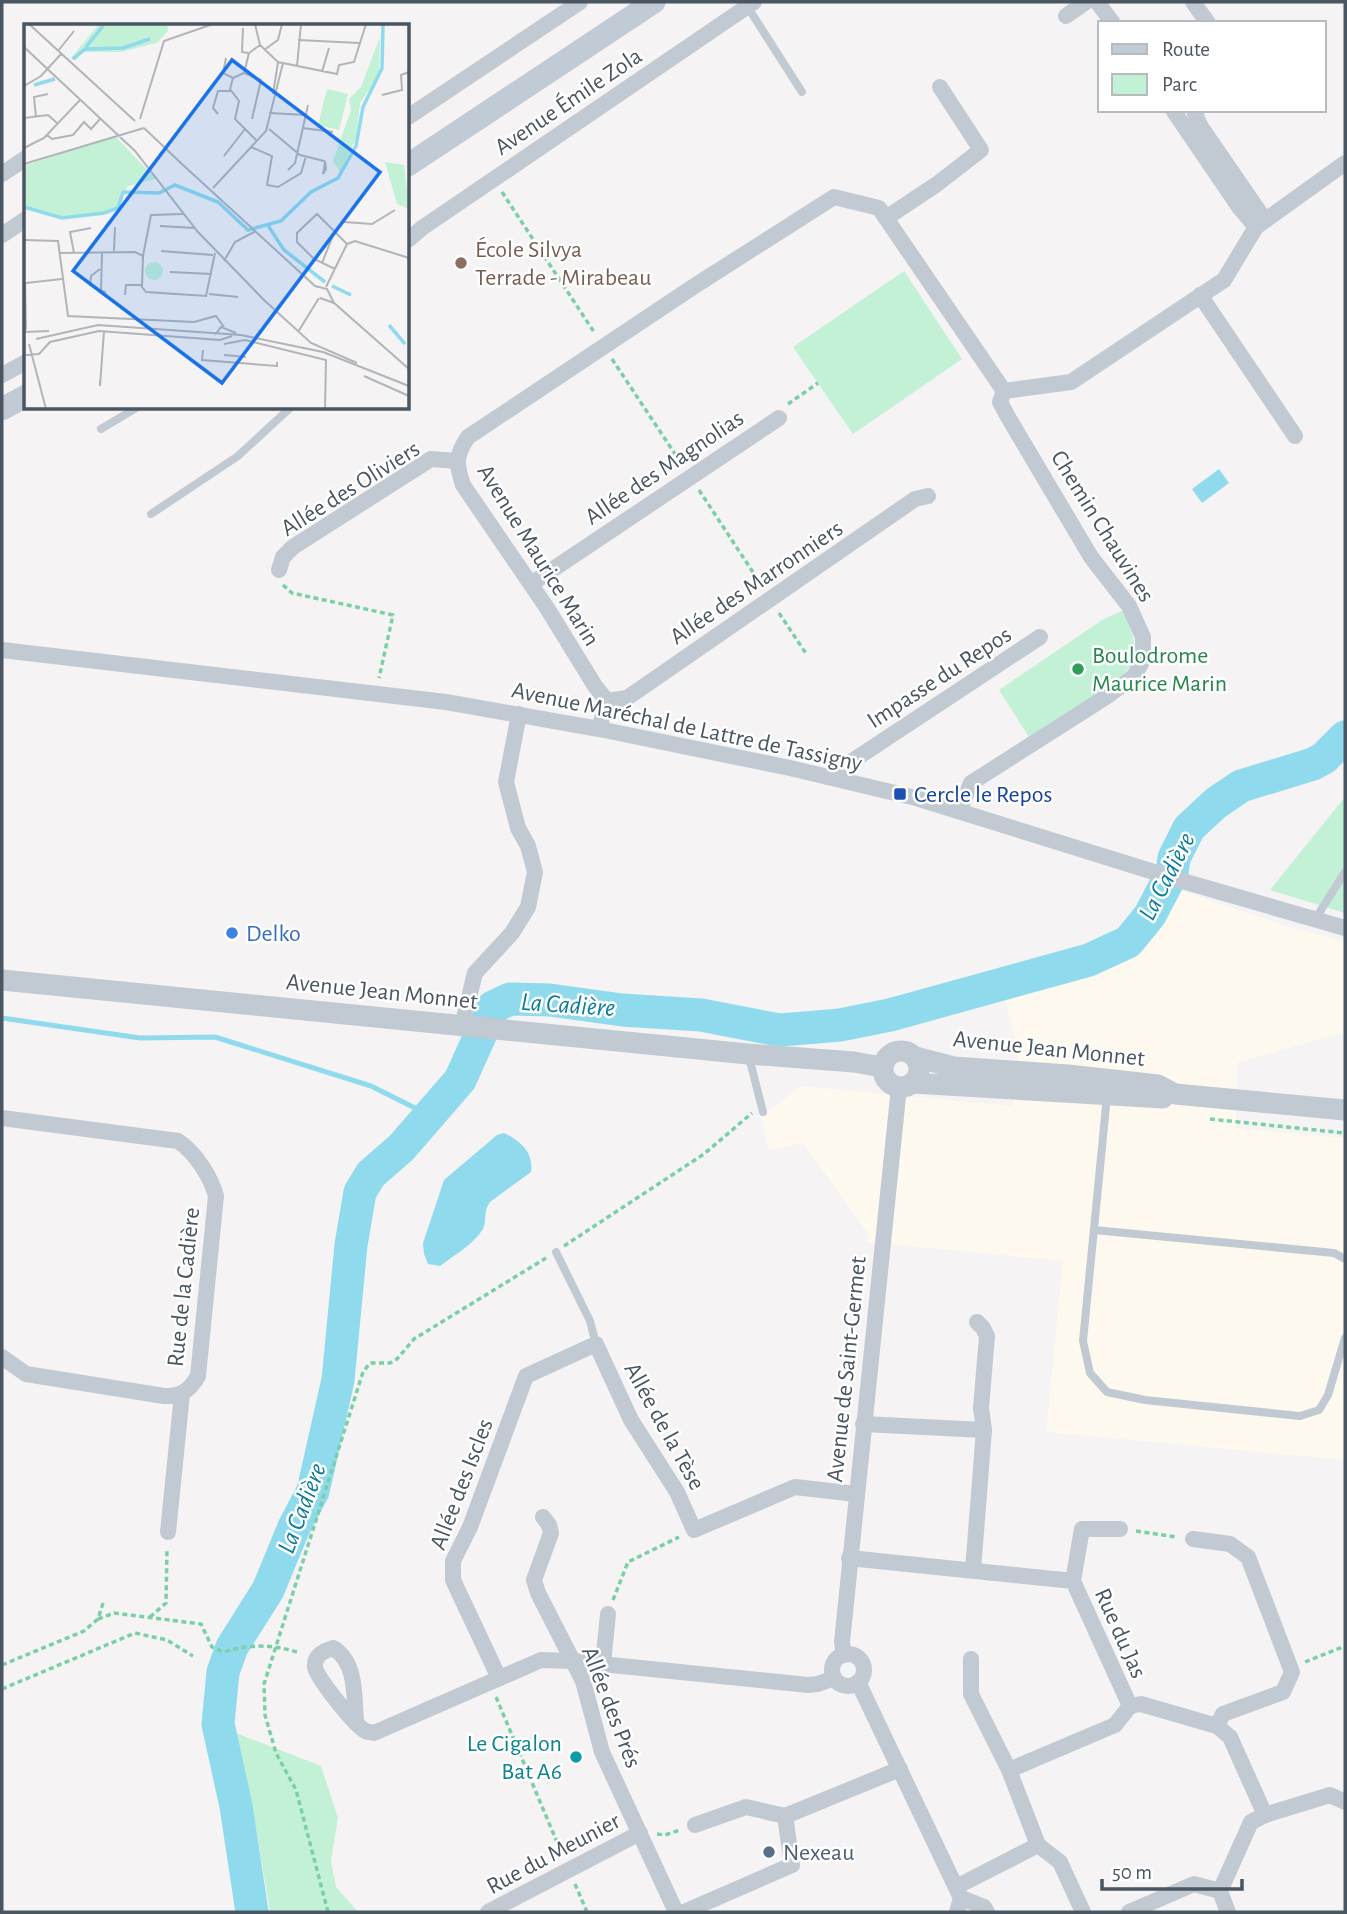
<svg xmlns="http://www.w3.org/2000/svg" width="1347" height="1914" font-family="'Alegreya Sans',sans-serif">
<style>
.commercial{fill:#fdf9ef}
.green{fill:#c3f1d5}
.water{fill:#90daee}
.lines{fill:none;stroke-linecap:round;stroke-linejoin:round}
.stream{stroke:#90daee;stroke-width:5}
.river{stroke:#90daee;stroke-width:33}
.path{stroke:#7ad0a6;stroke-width:3.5;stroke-dasharray:5 3.5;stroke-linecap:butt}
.service{stroke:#c1cad2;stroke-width:8}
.minor{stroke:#c1cad2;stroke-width:16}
.tertiary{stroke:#c1cad2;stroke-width:21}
.secondary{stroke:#c1cbd6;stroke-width:23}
.education-dot{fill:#8d6e63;stroke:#fff;stroke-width:2.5}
.leisure-dot{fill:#2e9e5b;stroke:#fff;stroke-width:2.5}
.transit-dot{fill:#1a4fb4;stroke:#fff;stroke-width:2.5}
.shop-dot{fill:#3f7fe0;stroke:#fff;stroke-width:2.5}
.culture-dot{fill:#0f9aa8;stroke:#fff;stroke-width:2.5}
.service-dot{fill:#5c6f8a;stroke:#fff;stroke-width:2.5}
.labels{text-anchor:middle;stroke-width:5;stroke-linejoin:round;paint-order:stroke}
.street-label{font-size:24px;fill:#4a5661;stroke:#fff}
.education-label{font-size:24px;fill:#785e54;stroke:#fff;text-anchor:start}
.leisure-label{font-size:24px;fill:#27864d;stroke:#fff;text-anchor:start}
.transit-label{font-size:24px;fill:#164399;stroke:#fff;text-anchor:start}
.shop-label{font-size:24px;fill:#366cbe;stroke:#fff;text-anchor:start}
.culture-label{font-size:24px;fill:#0d838f;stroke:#fff;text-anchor:end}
.service-label{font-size:24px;fill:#4e5e75;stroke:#fff;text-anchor:start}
.water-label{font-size:26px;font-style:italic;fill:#0c7c9b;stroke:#fff}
.inset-river{fill:none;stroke:#90daee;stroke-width:3.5}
.inset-road{fill:none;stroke:#b1b4b9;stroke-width:2}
.view{fill:#1a73e8;fill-opacity:0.15;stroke:#1a73e8;stroke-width:3.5}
.inset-edge{fill:none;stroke:#4a5661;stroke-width:3.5}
</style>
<rect width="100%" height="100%" fill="#f5f3f3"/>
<path class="commercial" d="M1169,887L1287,926L1345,942V1032L1237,1063L1236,1128L1345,1138V1460L1046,1432L1063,1261L867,1242L869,1235L803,1143L769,1150L760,1117L801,1086L1013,1106L1018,1050L1003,991L1129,946L1151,918Z"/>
<g class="green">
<path d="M904,271L962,359L853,434L793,347Z"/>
<path d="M1124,610C1129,626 1140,647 1132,663C1121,685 1052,722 1029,737L999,690L1102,620Z"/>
<path d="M1345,797V913L1270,890Z"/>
<path d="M233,1732L321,1766L338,1818L331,1861L336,1887L358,1912H270L251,1799Z"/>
</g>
<g class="water">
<path d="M1219,469L1229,483L1202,503L1192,489Z"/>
<path d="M504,1133C520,1141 534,1152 531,1172L490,1202C483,1211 487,1220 483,1229C473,1245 454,1255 440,1266L428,1264L424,1254L423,1243L444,1180L497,1135Z"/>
</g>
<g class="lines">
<path class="stream" d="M2,1018L140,1038L215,1037L371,1086L429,1115"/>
<path class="river" d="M252,1912L236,1806L218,1724L223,1672L232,1647L268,1590L294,1527L313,1491L338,1380L351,1245L360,1192L371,1174L401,1148L460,1080L493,1007L510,999L550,1000L622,1010L701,1015L779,1030L805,1028L840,1025L890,1015L1089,960L1128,942L1138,930L1150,915L1172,873L1174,858L1189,828L1216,803L1241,786L1313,764L1324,758L1345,737"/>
<g class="path">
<path d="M502,192L594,332"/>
<path d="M612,359L681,463"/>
<path d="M788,404L818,383"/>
<path d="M699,490L762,586"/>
<path d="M283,585L292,593L393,615L379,678"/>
<path d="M779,613L807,655"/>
<path d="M1210,1119L1345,1133"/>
<path d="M564,1246L704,1154L752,1113"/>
<path d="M1136,1531L1177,1537"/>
<path d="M613,1600L628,1562L679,1537"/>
<path d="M150,1617L166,1603L167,1548"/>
<path d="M98,1619L114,1613L201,1624L212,1647L223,1652C250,1644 273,1644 300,1653"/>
<path d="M1305,1662L1345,1646"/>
<path d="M2,1665L84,1631L98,1619L104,1600"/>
<path d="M2,1689L135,1633L167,1640L193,1656"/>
<path d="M496,1697L562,1854"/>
<path d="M657,1834L665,1835L680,1830"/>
<path d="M575,1884L587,1912"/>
<path d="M328,1912L296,1790L276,1753L265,1715L264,1684L363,1372L370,1363H390L397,1359L414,1339L546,1258"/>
</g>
<g class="service">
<path d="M747,6L802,92"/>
<path d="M101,429L136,408"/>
<path d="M151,514L238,456L290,408"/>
<path d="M1314,921L1345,872"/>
<path d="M749,1057L763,1112"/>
<path d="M1107,1096L1083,1341L1090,1373L1107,1392L1145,1400L1300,1416L1319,1410L1328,1395L1345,1338"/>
<path d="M1094,1230L1334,1253L1345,1259"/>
<path d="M556,1252L590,1321L596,1344"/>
</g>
<g class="minor">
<path d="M1097,2L1113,23"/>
<path d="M1193,2L1208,23"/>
<path d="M1066,16L1086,2"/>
<path d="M1173,110L1239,207L1256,227"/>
<path d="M1197,110L1195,114L1201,127L1265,220"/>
<path d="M408,117L580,2"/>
<path d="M2,174L26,158"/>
<path d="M886,218L937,184L981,150L940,87"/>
<path d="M2,235L26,219"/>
<path d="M408,240L422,228L754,2"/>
<path d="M1200,295L1295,436"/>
<path d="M2,375L26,362"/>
<path d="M279,570L283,557L293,547L431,459L457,461"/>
<path d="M531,584L779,418"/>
<path d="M2,650L446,702L599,729L790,768L916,798L1186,882L1345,928"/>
<path d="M607,701L627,698L915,499L928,496"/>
<path d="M599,729L607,701L595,686L547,608L463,485C456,464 455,456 468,437L696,285L834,197L879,208L1004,391L1071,382L1224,280L1256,227L1345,163"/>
<path d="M828,777L1040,637"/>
<path d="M959,811L971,783L1109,695L1134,676L1143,660V637L1129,606L1091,557L1008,417L1000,402L1004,391"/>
<path d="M462,1026L475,973L512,933L528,907L535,872L528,846L518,828L506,782L519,714"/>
<path d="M2,1118L178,1141C195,1152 211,1177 216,1196L198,1376C190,1390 181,1397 164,1396L26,1374L2,1357"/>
<path d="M863,1424L984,1430"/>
<path d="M543,1517L549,1525L551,1533L534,1580L538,1593L583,1681L602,1752L676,1912"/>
<path d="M168,1532L182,1394"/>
<path d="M1193,1539L1230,1544L1248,1557L1292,1672L1283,1692L1223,1714L1217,1726"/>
<path d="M849,1558L1073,1581L1130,1706L1141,1704L1217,1726L1230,1737L1265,1815L1251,1822L1220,1891L1228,1912"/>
<path d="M973,1570L984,1430L981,1408L987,1336L983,1328L977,1322"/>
<path d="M1073,1581L1082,1529H1120"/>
<circle cx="848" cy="1670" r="16"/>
<path d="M844,1655L842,1642L899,1087"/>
<path d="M971,1659V1694L1009,1770L1038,1845L1060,1862L1083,1912"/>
<path d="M603,1664L608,1614"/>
<path d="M499,1678L453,1580V1561L470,1527L526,1376L596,1344L631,1420L677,1492L694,1530L795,1487L856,1494"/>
<path d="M858,1682L961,1898L957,1912"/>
<path d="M356,1721C354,1697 357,1662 333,1648C324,1651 314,1655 315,1667C317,1678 353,1723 364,1730C366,1732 371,1732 374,1733L541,1660L572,1661L808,1685L818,1684L834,1678"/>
<path d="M1009,1770L1115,1725L1130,1706"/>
<path d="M1265,1815L1330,1795L1345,1802"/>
<path d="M695,1825L746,1807L785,1816"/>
<path d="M956,1887L1038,1845"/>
<path d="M961,1898L984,1907L987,1912"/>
<path d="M488,1912L640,1833"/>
<path d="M684,1912L792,1865L785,1816L900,1769"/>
<path d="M1129,1912L1194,1884L1220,1891"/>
</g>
<g class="tertiary">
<path d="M2,980L748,1054L854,1062L882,1067"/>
<circle cx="901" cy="1069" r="18"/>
<path d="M915,1057L954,1067L1068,1075L1158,1085L1175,1094L1345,1110"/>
<path d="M913,1083L1163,1098"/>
</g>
<g class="secondary">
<path d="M408,165L654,2"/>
<path d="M2,409L26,396"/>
</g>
</g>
<circle class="education-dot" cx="461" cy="263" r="7"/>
<circle class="leisure-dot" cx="1078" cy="669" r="7"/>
<rect class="transit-dot" x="893" y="787" width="14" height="14" rx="3.5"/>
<circle class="shop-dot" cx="232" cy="933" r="7"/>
<circle class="culture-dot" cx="576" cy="1757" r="7"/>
<circle class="service-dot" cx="769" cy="1852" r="7"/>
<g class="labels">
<g class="street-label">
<text transform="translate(568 101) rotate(-34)" y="8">Avenue Émile Zola</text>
<text transform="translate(664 467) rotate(-34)" y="8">Allée des Magnolias</text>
<text transform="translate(350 488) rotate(-32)" y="8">Allée des Oliviers</text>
<text transform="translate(1103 526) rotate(58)" y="8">Chemin Chauvines</text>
<text transform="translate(539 555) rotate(58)" y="8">Avenue Maurice Marin</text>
<text transform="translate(756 582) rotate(-34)" y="8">Allée des Marronniers</text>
<text transform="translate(939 677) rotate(-33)" y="8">Impasse du Repos</text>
<text transform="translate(687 726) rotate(12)" y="8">Avenue Maréchal de Lattre de Tassigny</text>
<text transform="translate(382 991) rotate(6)" y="8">Avenue Jean Monnet</text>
<text transform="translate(1049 1048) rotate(6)" y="8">Avenue Jean Monnet</text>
<text transform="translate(183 1287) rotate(-84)" y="8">Rue de la Cadière</text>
<text transform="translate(846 1369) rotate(-84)" y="8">Avenue de Saint-Germet</text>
<text transform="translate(665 1426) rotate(61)" y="8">Allée de la Tèse</text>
<text transform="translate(461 1484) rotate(-69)" y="8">Allée des Iscles</text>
<text transform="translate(1121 1633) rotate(66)" y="8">Rue du Jas</text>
<text transform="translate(612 1707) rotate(69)" y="8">Allée des Prés</text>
<text transform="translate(553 1853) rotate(-28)" y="8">Rue du Meunier</text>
</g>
<g class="education-label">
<text x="475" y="257">École Silvya<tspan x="475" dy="28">Terrade - Mirabeau</tspan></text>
</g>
<g class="leisure-label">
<text x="1092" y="663">Boulodrome<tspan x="1092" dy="28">Maurice Marin</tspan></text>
</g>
<g class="transit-label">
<text x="914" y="802">Cercle le Repos</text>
</g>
<g class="shop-label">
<text x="246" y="941">Delko</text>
</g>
<g class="culture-label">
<text x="562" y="1751">Le Cigalon<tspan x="562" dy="28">Bat A6</tspan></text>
</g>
<g class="service-label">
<text x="783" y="1860">Nexeau</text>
</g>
<g class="water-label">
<text transform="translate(1166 876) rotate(-63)" y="9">La Cadière</text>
<text transform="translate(568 1004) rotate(4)" y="9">La Cadière</text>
<text transform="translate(301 1508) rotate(-69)" y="9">La Cadière</text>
</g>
</g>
<g transform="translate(24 24)">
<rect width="385" height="385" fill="#f5f3f3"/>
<path d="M75,0H143L144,7L133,19L96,28H59L51,37L47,34ZM356,13L355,51L336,79L332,114L316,148L309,137L327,86L325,75L337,63ZM303,65L324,70L315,106L294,101ZM91,112L132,155L104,162L93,184L80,189L38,194L0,182V142ZM361,138L380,141L385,185L373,180ZM121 247a9 9 0 1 1 18 0a9 9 0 1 1-18 0Z" fill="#c3f1d5"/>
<path class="inset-river" d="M62,23L79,2M49,35L61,25L99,24L126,15M10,61L31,55M0,183L38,194L80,189L94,184L99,168L135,169L151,161L194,178L224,206L257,197L287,168L314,154L332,122L339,83L358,44L359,0M243,200L260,226L301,258M308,262L327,271M365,301L381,320"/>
<path class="inset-road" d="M5,0L111,97M231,0L236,21L254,38L313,50L315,41L330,38L342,0M219,4L218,28L224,29M274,16L335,19M0,23L111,127L174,208L240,276L287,319L333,339M240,26L254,16L258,0M34,27L50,7M202,34L199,49L209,54M273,42L277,0M298,48L305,24M220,49L237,56L228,95M0,62L17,52L37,30M249,70L254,38M358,71L378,66L377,51L385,48M245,89L282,91M194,90L189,84L194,67H207M12,93L10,73L24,70M0,94L24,91L33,99M116,95L140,17L189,0M120,104L159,141M279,104L309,108M245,105L276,131L300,137L301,138L302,145L299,150L301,139M23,111L28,115L49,111L60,98L67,105L76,95M233,117L211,95L215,77L206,65L209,54L220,49L225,29L236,21M227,123L248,132L243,161L254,163L277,149L282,132M0,124L20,114L56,76M200,132L221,105M0,140L120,104M159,141L291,262L303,265L310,279M264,146L271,139L284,81M189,164L242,107L259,39M320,198L348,200L371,186M136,202L171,204M0,216L34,217L44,292L170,298L192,292L200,303M90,227L91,203M137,227L189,231M36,229L111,228L119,232L118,263L122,268L182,272L191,229M50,229L46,208L67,204M78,229L77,267L82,268M119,232L127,191L159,190M200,237L211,218L232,207M298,239L310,209M311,245L290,235L273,218V209L293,190L323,220M146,248L188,250M1,259L2,306M2,259L38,255M66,262L67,252L76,245M302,263L323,220L331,217L385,234M185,270L214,273M101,271L102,261H118M296,274L310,279L385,345M0,308L25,307M274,308L295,274M191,311L197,303L212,309M12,315L74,301L217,311L299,328L385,362M5,320L22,385M200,320L221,316L302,336L301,385M179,326L178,336L253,342V338M0,331L15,330L26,318L75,307L196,316L208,312M200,331L222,333M340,352L385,372M76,356V362L80,307M50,385H87"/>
<path class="view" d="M208,36L356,148L198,359L49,247Z"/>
<rect width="385" height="385" class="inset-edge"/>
</g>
<rect width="1347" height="1914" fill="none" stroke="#4a5661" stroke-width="7"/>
<rect x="1098" y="21" width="228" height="91" fill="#ffffff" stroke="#b7bbc0" stroke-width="2"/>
<rect x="1112" y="44" width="35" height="10" fill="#c1cbd6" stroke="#b7bbc0" stroke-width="2"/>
<text x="1162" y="56" font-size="21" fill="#4a5661">Route</text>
<rect x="1112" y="74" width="35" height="21" fill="#c3f1d5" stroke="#b7bbc0" stroke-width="2"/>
<text x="1162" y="91" font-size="21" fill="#4a5661">Parc</text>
<path d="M1102 1879v10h140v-10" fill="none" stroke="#4a5661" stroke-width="3.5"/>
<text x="1112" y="1879" font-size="21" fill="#4a5661" stroke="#ffffff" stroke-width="5" paint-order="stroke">50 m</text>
</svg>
